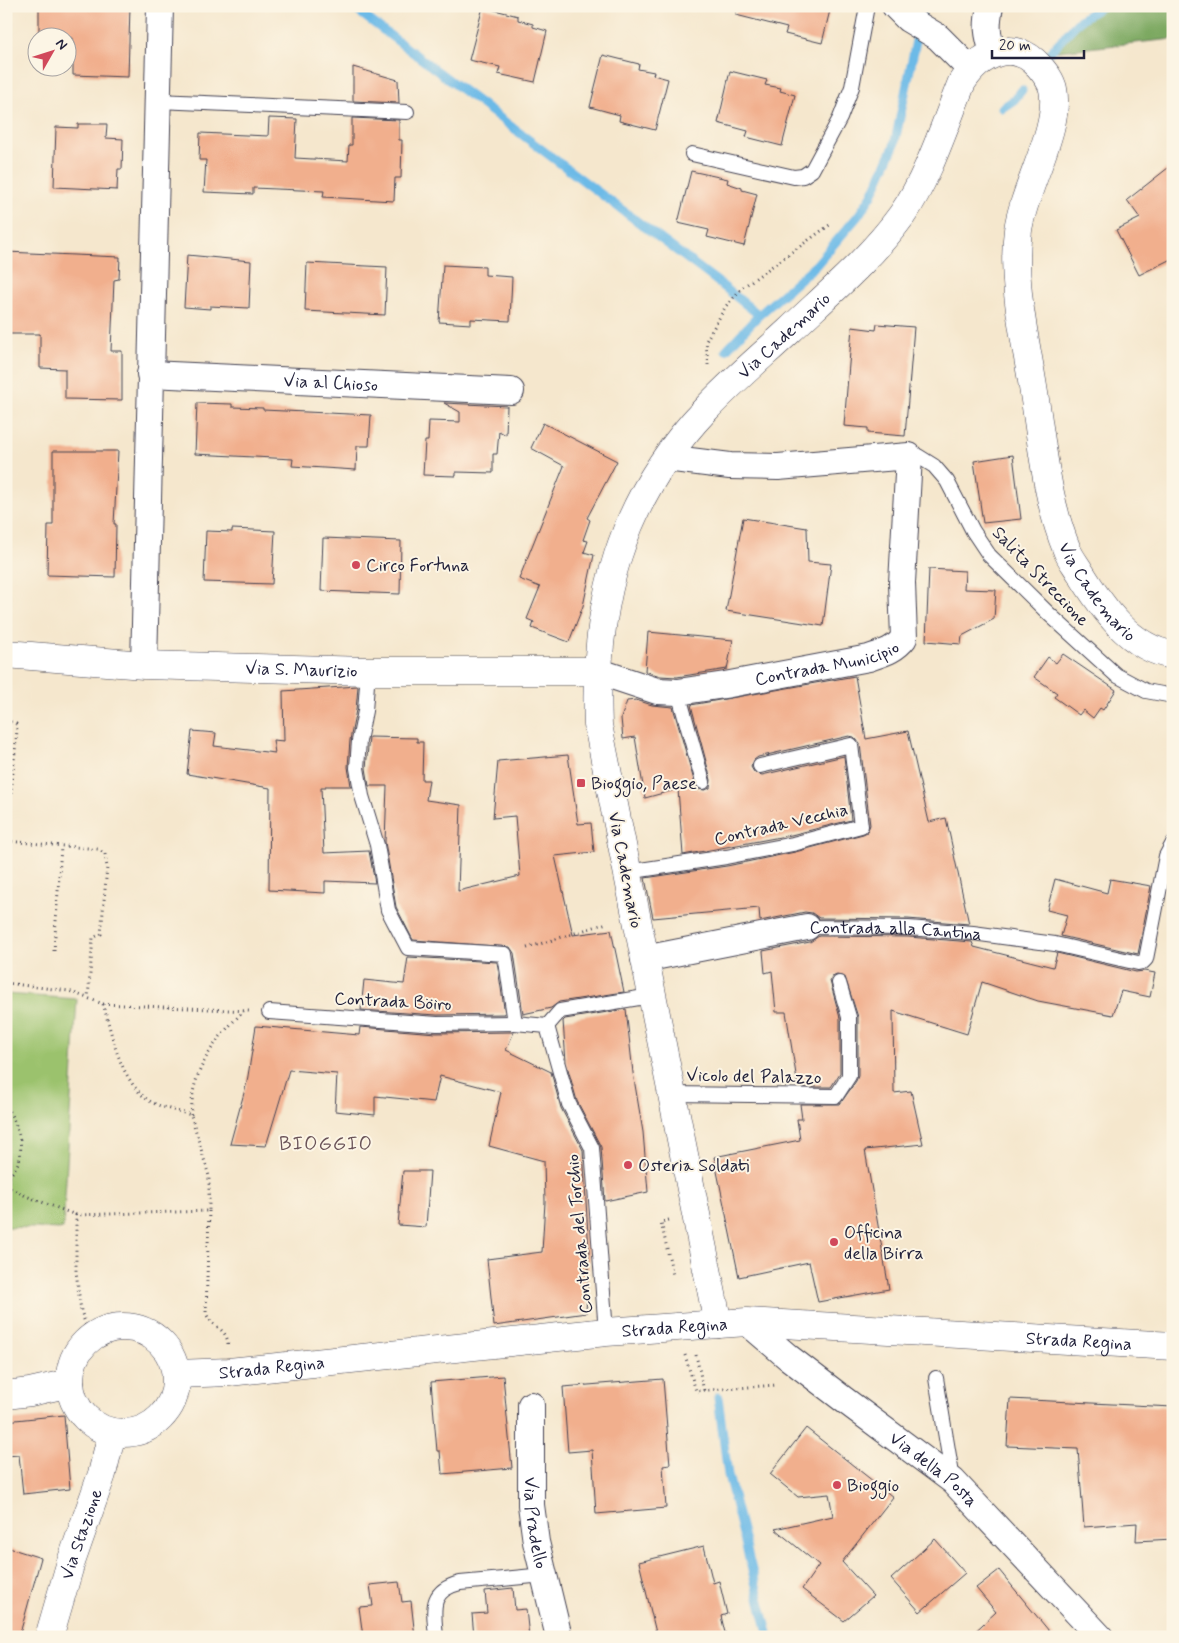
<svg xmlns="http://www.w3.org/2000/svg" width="1179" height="1643" font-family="Mynerve,sans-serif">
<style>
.green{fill:#9bc26d;stroke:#5e7254}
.forest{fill:#7ca860;stroke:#4f654e}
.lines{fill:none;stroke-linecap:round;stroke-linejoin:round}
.stream{stroke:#6cbae7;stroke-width:9}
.building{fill:#f1af8d}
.service-casing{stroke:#424051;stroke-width:16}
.minor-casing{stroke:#424051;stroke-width:28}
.tertiary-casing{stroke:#424051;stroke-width:29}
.secondary-casing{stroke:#424051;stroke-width:29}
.path{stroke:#424051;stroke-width:3;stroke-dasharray:1 4;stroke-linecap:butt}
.service{stroke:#fff;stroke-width:14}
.minor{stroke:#fff;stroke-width:26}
.tertiary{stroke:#fff;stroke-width:28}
.secondary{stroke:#fff;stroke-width:28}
.poi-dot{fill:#d1495b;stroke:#fcf5e5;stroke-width:2}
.labels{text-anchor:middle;stroke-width:4;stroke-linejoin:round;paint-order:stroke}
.street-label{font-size:18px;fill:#22223b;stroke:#fcf5e5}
.poi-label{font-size:18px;fill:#22223b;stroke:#fcf5e5;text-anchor:start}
.quarter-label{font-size:20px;letter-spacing:1px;fill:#6a5358;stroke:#fcf5e5}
</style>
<rect width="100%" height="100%" fill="#fcf5e5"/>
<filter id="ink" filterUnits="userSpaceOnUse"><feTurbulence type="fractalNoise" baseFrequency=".02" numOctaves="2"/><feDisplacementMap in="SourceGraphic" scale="10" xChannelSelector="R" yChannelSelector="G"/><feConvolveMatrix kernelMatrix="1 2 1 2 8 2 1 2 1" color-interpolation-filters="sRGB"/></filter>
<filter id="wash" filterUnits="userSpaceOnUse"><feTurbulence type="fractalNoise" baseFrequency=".0096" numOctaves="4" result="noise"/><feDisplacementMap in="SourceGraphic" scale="20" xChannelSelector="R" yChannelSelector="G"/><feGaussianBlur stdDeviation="1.12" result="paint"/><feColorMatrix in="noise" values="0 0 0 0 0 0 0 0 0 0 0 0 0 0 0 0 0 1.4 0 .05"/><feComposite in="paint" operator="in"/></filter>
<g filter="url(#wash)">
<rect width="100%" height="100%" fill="#f5e7cd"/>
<path class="green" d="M6,994L77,999L63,1229L6,1227Z"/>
<path class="forest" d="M1102,6H1173V39L1050,52L1080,20Z"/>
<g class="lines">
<g class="stream">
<path d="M351,6L714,279L759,315"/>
<path d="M1050,52L1080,20L1102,6"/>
<path d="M1002,108L1014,100L1022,90"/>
<path d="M726,350L759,315L816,265L858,216L872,195L894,146L921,17V6"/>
<path d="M718,1397L728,1475L769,1637"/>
</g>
</g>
<g id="blocks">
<g class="building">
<path d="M39,6H130L128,77L73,75V38L39,37Z"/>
<path d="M737,6H831L822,43L785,34L787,28L736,15Z"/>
<path d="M483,7L518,16V20L533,24V27L547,31L535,82L498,74L500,67L469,60Z"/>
<path d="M603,55L639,64L638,69L654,72L653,75L668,79L655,130L619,121L620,115L590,107Z"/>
<path d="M353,67L398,80L399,103L353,101Z"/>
<path d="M730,71L767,80L765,85L781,88L780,91L795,95L782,146L746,137L748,131L718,123Z"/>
<path d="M269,118L297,119L295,158L348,161L349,145H352V118L399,120V140H402L401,178H395L394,201L323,197L324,191L253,188V194L204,192L206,160H199L200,133L268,136Z"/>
<path d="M78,124H107L106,138L123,139L122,169H118L117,190L54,187L56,127L78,128Z"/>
<path d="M1173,164V258L1139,275L1116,230L1140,218L1127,200Z"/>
<path d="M691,171L728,179L727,183L742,188V190L757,194L744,246L707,237L709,230L678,223Z"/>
<path d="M6,252L120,257L119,279L114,280L111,351H122V400L65,399V369L40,368V334H6Z"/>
<path d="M187,255L251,261L249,308L210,306V309L184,307Z"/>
<path d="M307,263L387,267L385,315L305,311Z"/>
<path d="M443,265L485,267V275L512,277L510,321L471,319V324L439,322Z"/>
<path d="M877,324L914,327L905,436L868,433V428L844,426L852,327L876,330Z"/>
<path d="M197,403L232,404V407L263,408V410L371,415L369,446H357L356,470L292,466L293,459L195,454Z"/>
<path d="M444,403L507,406L506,435L499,431L497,454H493V473L456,472V476L423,475L425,441H428L429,421L460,422V412Z"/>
<path d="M543,423L617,461L587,518L590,520L583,540L588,541L584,552L594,555L583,606L569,642L532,628L534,622L527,619L540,587L519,579L564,466L531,448Z"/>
<path d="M53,451H118L114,524H116L115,577L47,575L48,525H53Z"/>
<path d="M1013,455L1021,519L983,523L974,461Z"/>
<path d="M743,518L807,528L808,562L831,564L823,626L726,611Z"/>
<path d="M232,529L275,531L272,584L204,582L206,531L232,532Z"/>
<path d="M323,538L401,541L400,594L321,591Z"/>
<path d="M929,569L965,571L964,589L996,590L994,619L962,636L961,644L926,641Z"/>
<path d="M648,632L733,640L727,669L677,677L660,676L645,671Z"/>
<path d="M1063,654L1116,690L1103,710L1100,708L1093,718L1083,710L1079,715L1054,697L1057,693L1034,677L1048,657L1056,663Z"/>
<path d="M855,676L866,739L908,731L929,822L946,818L969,924L908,919L819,918L812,913L805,912L760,921L759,908L653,918L645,878L727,866L795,852L863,834L867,832L870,825L860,744L854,737L849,736L758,757L754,760L751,767L754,772L762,775L844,756L851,820L791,835L683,855L678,789L645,798L635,737L623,739L621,718L627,701L636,700L652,705L673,707L695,784L697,789L705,790L710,788L711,780L691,705Z"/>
<path d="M358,686L356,710L350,740L348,767L351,786H325V788H321L324,853L369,851L375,883L325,881V893L269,890L270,788L187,774L192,731L216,733L214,746L275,753L273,740L284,741L283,691Z"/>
<path d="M369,737L417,738V742H423L422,780H429L426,800L461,805L458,891L520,876L515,816L493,818L498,761L568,755L578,824L591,823L594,852L555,856L573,935L611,930L624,992L559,1002L551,1008L523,1014L514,953L510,947L413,940L396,907L385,842L387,786H369L366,768Z"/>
<path d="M1055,879L1107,893L1110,879L1151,886L1138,954L1061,936L1067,915L1047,910Z"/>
<path d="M819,936L908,937L972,942L974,947L1053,967L1057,953L1136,972L1144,971L1155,973L1150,997L1121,991L1113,1015L1038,1001L982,982L967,1034L893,1011L894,1093L911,1091L923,1144L865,1150L889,1289L818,1302L809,1262L739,1277L714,1157L800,1140L797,1119H802L800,1104H840L856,1081L858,1076V1017L845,977L837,975L832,977L830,981L840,1018V1073L831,1087H798L786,1012H776L772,971L765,973L763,951L810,942Z"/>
<path d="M408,957L497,962L505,1014L437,1015L361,1010L364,980L404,984Z"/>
<path d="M626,1009L633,1073L643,1132L648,1192L605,1201L601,1147L577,1101L566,1062L563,1021L565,1019Z"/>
<path d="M256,1026L359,1035L360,1027L436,1033L514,1032L506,1050L551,1072L561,1108L583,1150L589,1252L586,1313L494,1326L487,1259L542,1252L545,1202L544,1161L489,1146L501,1092L440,1076L434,1102L375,1096V1115L335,1111L337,1074L289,1070L266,1146L230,1144L247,1082Z"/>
<path d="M403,1171H430L426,1227L398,1225Z"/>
<path d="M503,1376L512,1468L442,1474L440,1451H437L431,1382Z"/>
<path d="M663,1379L670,1465L663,1466L666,1508L596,1514L592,1450L568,1452L563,1387Z"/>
<path d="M1010,1399L1173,1407V1539L1136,1541L1137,1523L1084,1527L1078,1449L1007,1446Z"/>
<path d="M64,1415L70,1489L23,1494L19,1455L6,1456V1421Z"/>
<path d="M806,1428L893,1497L842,1562L873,1596L844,1621L802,1589L819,1565L775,1529L833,1516L829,1494L798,1497L770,1474Z"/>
<path d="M935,1539L965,1573L920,1612L891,1579Z"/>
<path d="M704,1546L713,1583L719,1581L727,1614L721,1616L726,1637H657L639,1562Z"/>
<path d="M6,1547L41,1558L19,1637H6Z"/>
<path d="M999,1570L1030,1608L1054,1637H969L996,1612L976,1588Z"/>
<path d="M399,1582L402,1602L411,1601L415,1637H363L359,1607L373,1606L370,1585Z"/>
<path d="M513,1588L515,1610L526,1609L529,1637H474L472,1614L487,1613L485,1591Z"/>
</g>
</g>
</g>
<g filter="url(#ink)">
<use href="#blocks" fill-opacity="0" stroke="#424051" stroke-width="1"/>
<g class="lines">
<defs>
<g id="service">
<path d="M158,101L407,112"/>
<path d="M692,154L794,177L803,176L812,170L840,118L852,87L867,6"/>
<path d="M909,456H918L934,466L947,481L973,531L989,555L1049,614L1116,675L1146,691L1173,696"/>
<path d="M368,671L365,711L359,741L357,768L362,796L377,845L388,910L408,948L505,954L515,1023L547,1026L569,1104L592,1148L606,1332"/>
<path d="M678,692L703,782"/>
<path d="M627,872L726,857L793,844L861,826L851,745L760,766"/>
<path id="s1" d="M807,927L908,928L973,933L1055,944L1138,963L1143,962L1146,959L1166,856L1173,843"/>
<path d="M269,1012L437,1024L515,1023"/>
<path d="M547,1026L560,1011L651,996"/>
<path d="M671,1094L836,1096L849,1076V1017L839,983"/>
<path d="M936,1378L953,1480"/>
<path d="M436,1637C434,1610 428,1591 460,1583L544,1575"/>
</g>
<g id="minor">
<path d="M895,6L908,19L938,37L970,69"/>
<path d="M990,6C986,27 987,33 993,53"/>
<path id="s2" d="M150,374L511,391"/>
<path d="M144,665L160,6"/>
<path id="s3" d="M597,671L657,691L678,692L725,685L869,658C883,653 895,650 904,638L902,583L909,456L778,467L730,466L666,458"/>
<path d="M644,959L807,927"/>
<path id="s4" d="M747,1322L788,1357L843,1399L953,1481L1100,1637"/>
<path id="s5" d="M531,1405V1505L536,1542L559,1637"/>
</g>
<g id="tertiary">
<path id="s6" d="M6,654L144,665L368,671H597"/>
<path id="s7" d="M718,1324L598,725C593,604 620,500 705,410C731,382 761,357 789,331C828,294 870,259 902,215C928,178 945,124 962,82C980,54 1013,37 1039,66C1045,73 1051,80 1053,89C1061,128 1024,187 1018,230C1011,282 1025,336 1033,387C1042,442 1046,499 1067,550C1070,558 1076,565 1080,572C1101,606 1130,649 1173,655"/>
<path id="s8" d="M49,1637L70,1565L102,1474L112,1433"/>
</g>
<g id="secondary">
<circle cx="123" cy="1380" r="53"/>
<path id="s9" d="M177,1374L229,1372L606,1332L747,1322L1173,1346"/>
<path d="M6,1395L30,1392L70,1383"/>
</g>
</defs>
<use href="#service" class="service-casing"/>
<use href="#minor" class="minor-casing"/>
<use href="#tertiary" class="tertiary-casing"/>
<use href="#secondary" class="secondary-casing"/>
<g class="path">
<path d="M708,365L706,341L726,306L743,287L831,224"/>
<path d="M6,720L16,724L17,730L6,846"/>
<path d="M7,841L98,849L105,854L107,867L101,934L93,938L88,998"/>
<path d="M527,948L607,923"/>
<path d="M54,951L61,847"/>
<path d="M6,983L69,991L103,1004C112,1034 118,1072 142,1095C154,1107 175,1110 191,1115L209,1176V1211L76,1215V1271L81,1311L90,1337"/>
<path d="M103,1004L249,1011"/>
<path d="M6,1107C17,1123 24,1142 19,1161C16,1168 10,1175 6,1182"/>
<path d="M191,1115C192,1105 192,1094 195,1084C204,1054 222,1032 244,1011"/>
<path d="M6,1186L26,1196L76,1215"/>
<path d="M209,1211L206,1313C211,1327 227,1328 228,1344"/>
<path d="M669,1220L661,1222L673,1275"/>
<path d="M685,1355L696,1391L776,1385"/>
<path d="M696,1355L704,1391"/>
</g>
<use href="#service" class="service"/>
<use href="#minor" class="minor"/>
<use href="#tertiary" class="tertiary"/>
<use href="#secondary" class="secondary"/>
</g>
</g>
<g class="poi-dot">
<circle cx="356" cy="565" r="5"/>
<rect x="576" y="778" width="10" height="10" rx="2.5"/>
<circle cx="628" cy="1165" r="5"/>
<circle cx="834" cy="1242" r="5"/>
<circle cx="837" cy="1485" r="5"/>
</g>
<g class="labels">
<g class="street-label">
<text dy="6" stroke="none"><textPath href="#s7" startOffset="1062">Via Cademario</textPath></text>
<text dy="6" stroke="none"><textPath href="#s2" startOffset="181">Via al Chioso</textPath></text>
<text transform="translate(1041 576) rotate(46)" y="6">Salita Streccione</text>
<text dy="6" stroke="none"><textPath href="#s7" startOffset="2021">Via Cademario</textPath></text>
<text dy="6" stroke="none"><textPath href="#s3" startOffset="236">Contrada Municipio</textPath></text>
<text dy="6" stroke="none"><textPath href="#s6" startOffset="296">Via S. Maurizio</textPath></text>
<text transform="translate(781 824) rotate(-13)" y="6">Contrada Vecchia</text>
<text transform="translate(626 870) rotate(79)" y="6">Via Cademario</text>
<text dy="6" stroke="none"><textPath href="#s1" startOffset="89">Contrada alla Cantina</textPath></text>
<text transform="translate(393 1001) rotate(3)" y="6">Contrada Böiro</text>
<text transform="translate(754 1076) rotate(1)" y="6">Vicolo del Palazzo</text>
<text transform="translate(579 1234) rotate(-95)" y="6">Contrada del Torchio</text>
<text dy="6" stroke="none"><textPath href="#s9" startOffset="500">Strada Regina</textPath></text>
<text dy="6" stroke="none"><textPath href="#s9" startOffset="905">Strada Regina</textPath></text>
<text dy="6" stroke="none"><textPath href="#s9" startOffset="95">Strada Regina</textPath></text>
<text dy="6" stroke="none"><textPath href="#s4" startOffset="238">Via della Posta</textPath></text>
<text dy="6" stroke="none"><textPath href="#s5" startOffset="118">Via Pradello</textPath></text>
<text dy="6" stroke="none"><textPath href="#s8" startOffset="108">Via Stazione</textPath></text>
</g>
<g class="poi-label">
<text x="366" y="571">Circo Fortuna</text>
<text x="591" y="789">Bioggio, Paese</text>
<text x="638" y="1171">Osteria Soldati</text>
<text x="844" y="1238">Officina<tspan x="844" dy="21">della Birra</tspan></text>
<text x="847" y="1491">Bioggio</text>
</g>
<g class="quarter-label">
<text x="326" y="1150">BIOGGIO</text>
</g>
</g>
<rect width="1179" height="1643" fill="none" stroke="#fcf5e5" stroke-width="25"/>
<g transform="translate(52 52) rotate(51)"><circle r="24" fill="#fcf5e5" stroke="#a5a1a1"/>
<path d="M0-4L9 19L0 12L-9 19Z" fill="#d1495b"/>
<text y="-8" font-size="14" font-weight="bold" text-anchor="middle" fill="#22223b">N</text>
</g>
<path d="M992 50v8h92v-8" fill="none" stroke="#22223b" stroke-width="2.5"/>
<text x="999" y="50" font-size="15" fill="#22223b" stroke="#fcf5e5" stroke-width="4" paint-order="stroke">20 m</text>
</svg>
